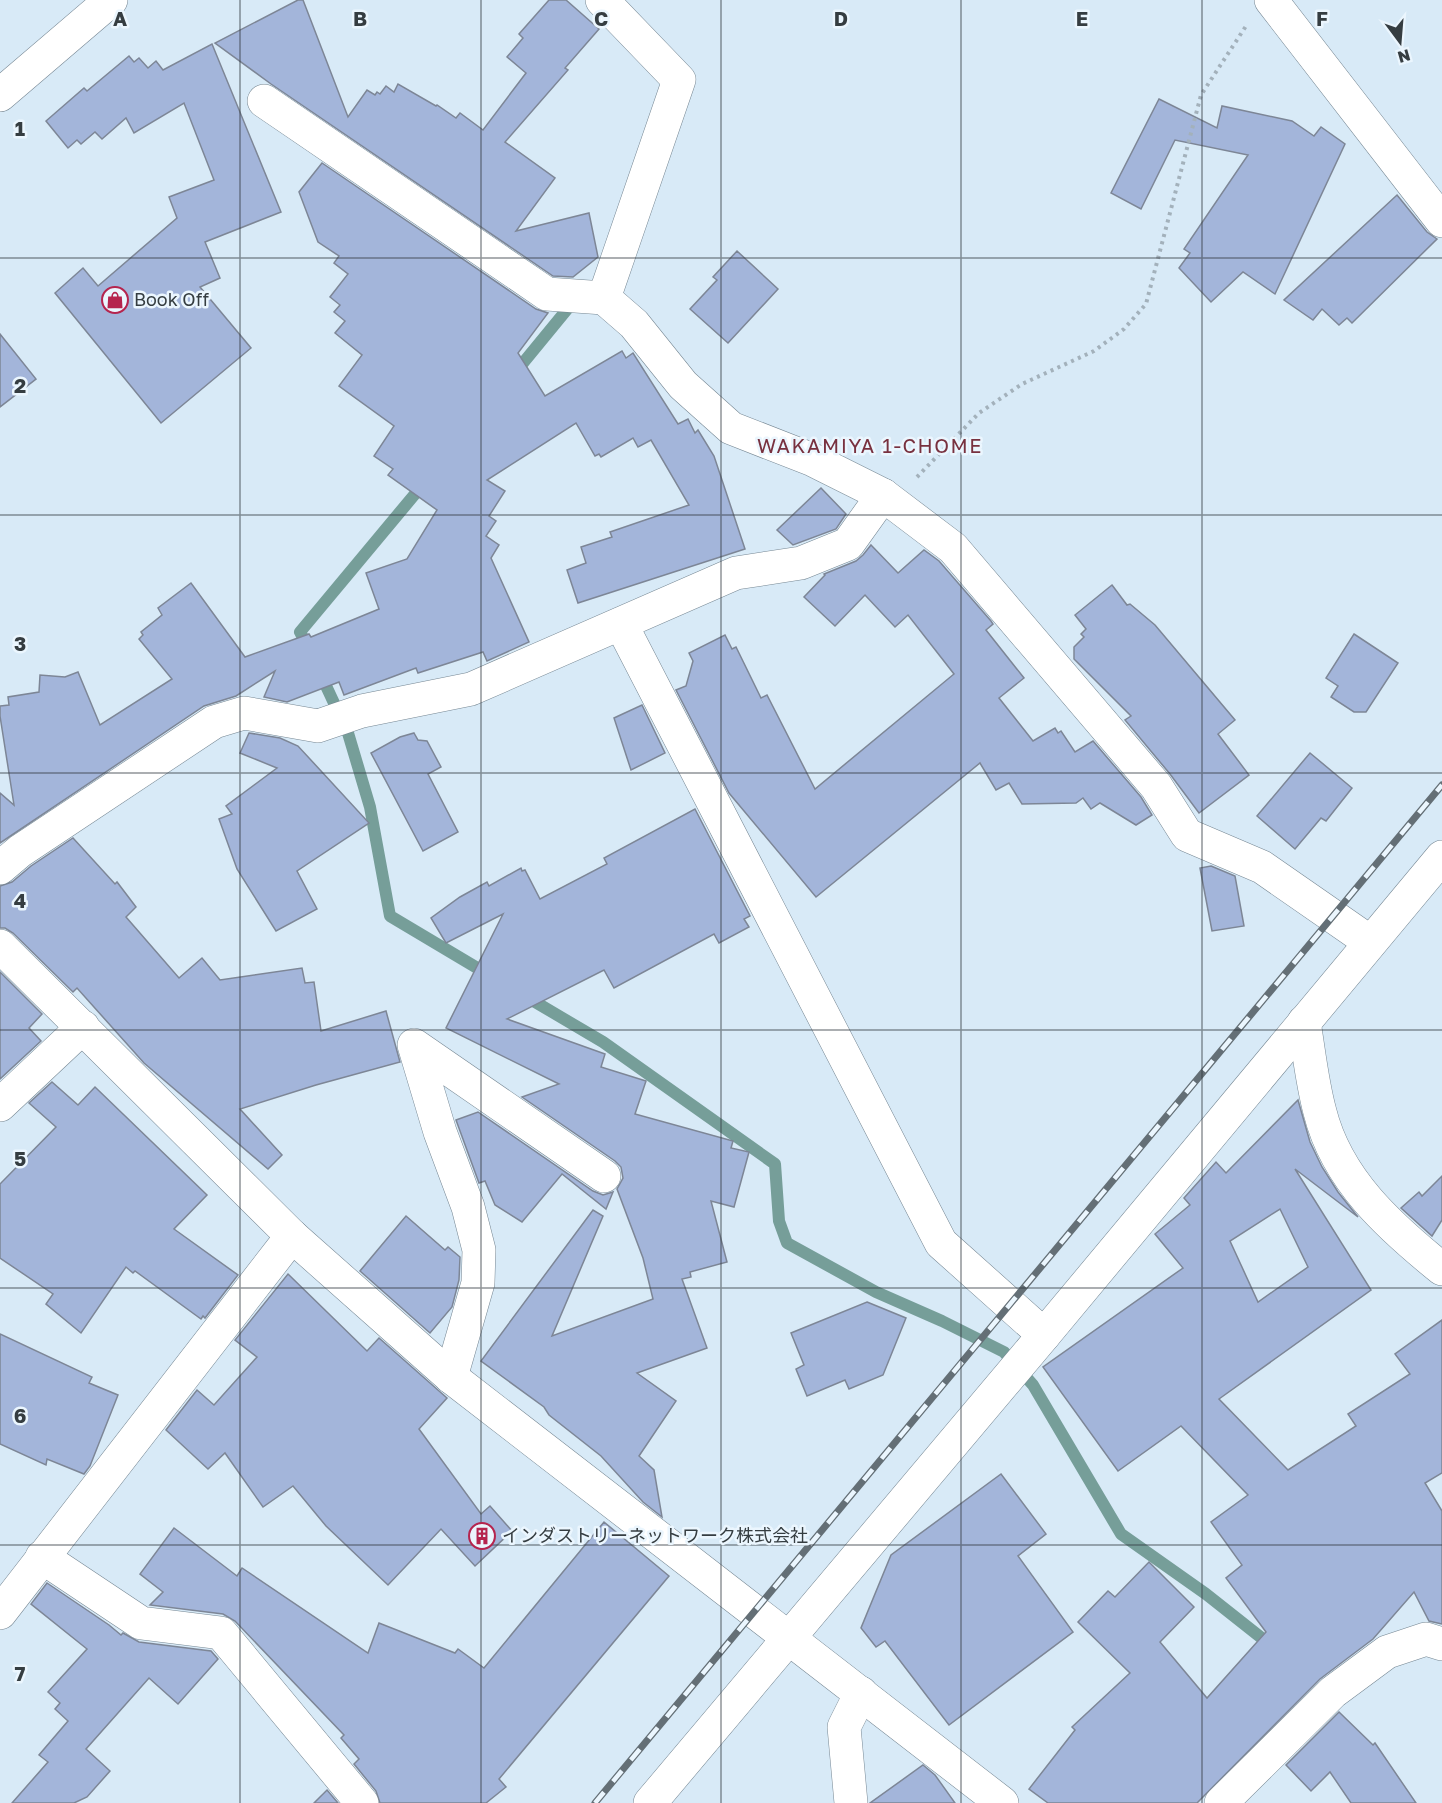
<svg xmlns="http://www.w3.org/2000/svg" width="1442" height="1803" font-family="'Golos Text','Noto Sans JP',sans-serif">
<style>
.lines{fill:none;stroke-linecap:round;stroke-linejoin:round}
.stream{stroke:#769e99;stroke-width:12}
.building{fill:#a3b5da;stroke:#7d8696;stroke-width:1.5;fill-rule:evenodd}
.minor-casing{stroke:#768793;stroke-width:34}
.major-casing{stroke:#768793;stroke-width:34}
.path{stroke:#a3b1bb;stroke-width:4;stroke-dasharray:3 4.5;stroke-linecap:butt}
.minor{stroke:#fff;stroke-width:33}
.major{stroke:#fff;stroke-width:33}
.rail-casing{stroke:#646f76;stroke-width:7}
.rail{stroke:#ebf6fe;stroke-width:4.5;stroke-dasharray:14;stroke-linecap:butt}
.grid{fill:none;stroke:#353d41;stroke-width:1.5;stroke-opacity:0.55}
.labels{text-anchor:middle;stroke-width:5;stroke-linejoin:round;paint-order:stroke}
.poi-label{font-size:18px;fill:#353d41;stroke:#ebf6fe;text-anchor:start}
.neighbourhood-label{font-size:20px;letter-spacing:1.5px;fill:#78313f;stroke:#ebf6fe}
.grid-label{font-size:20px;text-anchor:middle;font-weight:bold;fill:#353d41;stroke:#ebf6fe;stroke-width:5;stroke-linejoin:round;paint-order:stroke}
</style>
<rect width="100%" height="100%" fill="#d8eaf7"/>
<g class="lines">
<g class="stream">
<path d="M514,374L569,307"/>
<path d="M310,651L300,632L425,482"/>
<path d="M320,673L348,733L370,807L390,916L489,975"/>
<path d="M525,996L603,1042L775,1164L779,1221L787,1243L876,1292L942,1321L1004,1352L1033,1385L1121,1534L1206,1594L1273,1647"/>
</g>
</g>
<g class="building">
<path d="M298,0H303L348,117L367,90L375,95L377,92L380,94L386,86L394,92L398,84L436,106L437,105L456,118L460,113L483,130L526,73L507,57L523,38L519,34L549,0H566L599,29L565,68L568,70L505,142L555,178L516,231L589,213L598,257L573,277L553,276L271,84L215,43Z"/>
<path d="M212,44L281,212L205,242L220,278L200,287L251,348L161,423L55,293L83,268L98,286L177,218L169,197L214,180L184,103L134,133L126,118L102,139L95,132L81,144L77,140L68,148L46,121L84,88L87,91L129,56L134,62L139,58L148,68L156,61L163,70Z"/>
<path d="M1159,99L1217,128L1222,106L1292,121L1314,136L1321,127L1345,144L1275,294L1243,272L1211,302L1179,268L1190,253L1184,249L1248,155L1175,140L1141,209L1111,193Z"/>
<path d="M322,163L536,309L548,313L518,353L545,396L622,351L626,358L633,353L678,424L688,419L695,433L698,430L714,456L745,549L578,603L567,570L586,563L581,547L612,537L610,532L689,505L651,440L638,447L633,438L601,457L599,454L595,456L576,423L487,480L505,491L489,516L496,521L486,536L499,545L491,558L529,642L487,661L483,652L418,673L416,668L344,695L339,682L287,702L264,697L275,671L236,696L204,706L0,843V793L14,805L0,716V706L9,705L8,697L39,692L40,675L65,677L78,672L100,725L172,679L139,639L143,635L141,632L162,615L158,608L191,583L245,657L309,634L311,637L379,609L366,573L407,559L437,510L388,475L393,469L374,456L394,426L339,386L362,355L335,333L345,321L334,312L340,305L330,297L348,274L334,263L339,256L318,242L299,192Z"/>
<path d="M1397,195L1427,232L1437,239L1352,323L1347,318L1339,325L1322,309L1313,320L1284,300Z"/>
<path d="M737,251L778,289L728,343L690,309L717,280L713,277Z"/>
<path d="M0,334L36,379L0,407Z"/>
<path d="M821,488L846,514L836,529L793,545L777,530Z"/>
<path d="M871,545L898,573L924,550L939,561L991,621L993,624L986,630L1024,678L999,698L1033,741L1055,728L1058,733L1061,731L1075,752L1093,741L1141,797L1152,815L1136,825L1100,803L1091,809L1083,798L1076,803L1022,804L1009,783L996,790L980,763L816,897L729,793L676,690L686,686L693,661L689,653L725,635L732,649L736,647L761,698L767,695L815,789L954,674L908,615L895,627L865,595L835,626L804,597L825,575L824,574L856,561L863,555Z"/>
<path d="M1112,585L1127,605L1130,604L1155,625L1235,720L1218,734L1249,775L1199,813L1170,774L1125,720L1131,716L1074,659V647L1084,637L1081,634L1086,629L1075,615Z"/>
<path d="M1354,634L1398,663L1366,712H1354L1331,697L1338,686L1326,678Z"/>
<path d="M642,705L665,753L631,770L614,718Z"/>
<path d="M249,733L280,738L298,746L369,823L297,871L317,909L276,931L237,869L219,819L232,814L226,806L277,768L240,753Z"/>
<path d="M414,733L418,740L427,741L441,767L428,774L458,832L423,851L371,753L400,737Z"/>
<path d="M1310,753L1352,788L1326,821L1321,818L1295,849L1257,816Z"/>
<path d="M695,809L750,916L744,919L749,927L719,943L714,934L614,988L604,970L507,1019L605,1054L601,1067L646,1081L635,1114L733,1141L731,1148L749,1152L734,1207L711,1201L727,1262L690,1272L691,1277L682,1279L707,1348L637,1373L676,1401L639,1456L654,1470L662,1517L643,1502L601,1456L549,1415L544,1407L481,1361L593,1210L603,1216L552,1336L653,1299L643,1258L617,1189L623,1178L621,1167L615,1161L522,1097L559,1084L446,1028L503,914L446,943L431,918L460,897L487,882L489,886L521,868L522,871L525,870L540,899L607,864L604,858Z"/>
<path d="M73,838L115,884L117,882L136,907L126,917L179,978L202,958L220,980L302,968L305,983L314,982L321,1031L386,1011L400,1062L316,1085L240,1109L282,1155L268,1169L144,1063L77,988L73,992L13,933L5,928H0V886L12,882L31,866Z"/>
<path d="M1211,866L1235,876L1244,926L1212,931L1200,868Z"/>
<path d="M0,972L42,1014L29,1028L41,1041L0,1079Z"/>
<path d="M52,1082L78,1105L95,1087L207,1195L174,1229L238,1275L205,1318L203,1316L201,1319L135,1271L133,1273L126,1267L81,1333L46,1304L53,1294L0,1258V1184L56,1127L29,1103Z"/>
<path d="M1298,1100L1310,1142L1322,1167L1338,1192L1358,1217L1295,1169L1371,1290L1219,1399L1288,1470L1356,1426L1348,1414L1410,1374L1395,1354L1442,1320V1473L1425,1483L1442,1511V1624L1429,1621L1414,1592L1373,1639L1320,1679L1197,1803H1048L1029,1789L1075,1730L1072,1727L1130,1673L1078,1622L1108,1591L1115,1597L1149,1562L1194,1607L1160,1642L1207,1698L1266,1632L1226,1578L1242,1565L1211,1522L1248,1495L1181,1426L1118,1471L1043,1367L1183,1268L1155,1234L1190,1205L1184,1198L1216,1162L1226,1173ZM1280,1209L1308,1267L1258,1302L1230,1241Z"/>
<path d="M478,1112L593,1191L603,1195L613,1192L606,1209L562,1174L522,1222L495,1205L485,1181L479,1183L456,1120Z"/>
<path d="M1442,1176V1220L1432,1236L1401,1208L1419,1192L1422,1196Z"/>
<path d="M406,1216L445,1250L448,1247L460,1257L459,1280L452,1307L430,1333L360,1271Z"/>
<path d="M288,1274L367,1351L379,1338L447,1398L419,1429L481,1514L490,1506L512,1531L475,1566L441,1529L388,1585L326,1526L293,1486L263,1507L225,1453L208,1469L166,1430L197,1390L214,1405L257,1357L235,1340Z"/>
<path d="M867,1302L906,1318L883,1375L849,1389L845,1380L807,1396L796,1369L804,1365L791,1333Z"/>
<path d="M0,1334L92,1377L89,1383L118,1395L90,1466L84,1474L47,1459L46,1465L0,1444Z"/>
<path d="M1001,1474L1046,1534L1018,1556L1073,1632L949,1725L885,1641L876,1647L861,1628L891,1555Z"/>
<path d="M604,1522L669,1576L499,1779L506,1787L486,1803H380L376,1791L354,1764L359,1759L341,1738L344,1735L235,1621L223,1614L150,1605L163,1592L140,1574L174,1528L237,1576L242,1568L368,1653L379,1623L455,1653L458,1649L484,1668Z"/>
<path d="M47,1583L109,1625L121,1635L123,1633L139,1642L211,1651L218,1659L178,1704L149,1678L86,1749L110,1771L87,1797L74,1803H12L48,1762L39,1755L68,1721L55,1709L60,1703L48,1692L87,1649L31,1604Z"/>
<path d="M1339,1712L1373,1745L1375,1743L1416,1803H1351L1330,1772L1311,1791L1286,1765Z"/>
<path d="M923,1765L935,1775L955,1803H870Z"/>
<path d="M327,1790L338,1803H314Z"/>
</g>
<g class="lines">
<defs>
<g id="minor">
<path d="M602,0L679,80L604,298L634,324L683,385L731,428L813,460L883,495L953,548L1156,786L1187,835L1262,867L1370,942"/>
<path d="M1271,0L1442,221"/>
<path d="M264,101L547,294L604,298"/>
<path d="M621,624L941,1243L1044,1335"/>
<path d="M0,868L20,851L214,722L244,713L318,726L362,711L471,689L736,573L801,563L848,544L883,495"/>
<path d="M0,946L292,1236L451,1377L1002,1803"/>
<path d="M1304,1022C1309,1052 1312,1083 1320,1112C1337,1180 1390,1227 1442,1269"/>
<path d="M0,1105L83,1027"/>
<path d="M451,1377L478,1283L479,1250L468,1207L440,1132L414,1045L604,1176"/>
<path d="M42,1557L141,1623L221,1633L362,1803"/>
<path d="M0,1613L292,1236"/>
<path d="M650,1803L1044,1335L1442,857"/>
<path d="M851,1803L844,1727L861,1693"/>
<path d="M1221,1803L1333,1692L1387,1652L1426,1639L1442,1644"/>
</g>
<path id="major" d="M0,95L111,0"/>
</defs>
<use href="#minor" class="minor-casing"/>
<use href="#major" class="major-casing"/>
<path class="path" d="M917,477L979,413L1022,384L1094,351L1124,329L1146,304L1201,95L1246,26"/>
<use href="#minor" class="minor"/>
<use href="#major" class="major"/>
<defs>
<path id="rail" d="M595,1803L1442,785"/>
</defs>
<use href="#rail" class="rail-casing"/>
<use href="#rail" class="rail"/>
</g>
<path class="grid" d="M240,0V1803M481,0V1803M721,0V1803M961,0V1803M1202,0V1803M0,258H1442M0,515H1442M0,773H1442M0,1030H1442M0,1288H1442M0,1545H1442"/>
<defs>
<symbol id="shop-ring" viewBox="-11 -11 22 22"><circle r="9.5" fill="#ebf6fe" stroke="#b5244e" stroke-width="1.5"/><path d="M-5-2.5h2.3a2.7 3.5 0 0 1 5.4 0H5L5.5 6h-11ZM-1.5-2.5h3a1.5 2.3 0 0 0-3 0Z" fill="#b5244e"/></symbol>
<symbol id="building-ring" viewBox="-11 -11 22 22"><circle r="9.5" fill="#ebf6fe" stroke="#b5244e" stroke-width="1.5"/><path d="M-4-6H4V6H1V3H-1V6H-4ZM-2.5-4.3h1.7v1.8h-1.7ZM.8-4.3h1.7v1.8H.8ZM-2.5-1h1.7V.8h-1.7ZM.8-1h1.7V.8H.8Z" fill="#b5244e"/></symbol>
</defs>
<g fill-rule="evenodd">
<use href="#shop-ring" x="100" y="285" width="30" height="30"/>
<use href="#building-ring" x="467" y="1521" width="30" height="30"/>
</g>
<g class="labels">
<g class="poi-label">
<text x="134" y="306">Book Off</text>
<text x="502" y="1542">インダストリーネットワーク株式会社</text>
</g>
<g class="neighbourhood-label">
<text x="870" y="453">WAKAMIYA 1-CHOME</text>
</g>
</g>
<g class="grid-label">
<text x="120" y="26">A</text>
<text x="360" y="26">B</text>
<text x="601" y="26">C</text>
<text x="841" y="26">D</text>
<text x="1082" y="26">E</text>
<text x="1322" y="26">F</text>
<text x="20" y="136">1</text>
<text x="20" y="393">2</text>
<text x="20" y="651">3</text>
<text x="20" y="908">4</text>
<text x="20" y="1166">5</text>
<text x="20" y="1423">6</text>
<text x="20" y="1681">7</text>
</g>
<g transform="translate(1400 42) rotate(164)" stroke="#ebf6fe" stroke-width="4.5" paint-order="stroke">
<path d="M0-4.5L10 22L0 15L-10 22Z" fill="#353d41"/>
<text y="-9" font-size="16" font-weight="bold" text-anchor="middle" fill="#353d41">N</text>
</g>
</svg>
